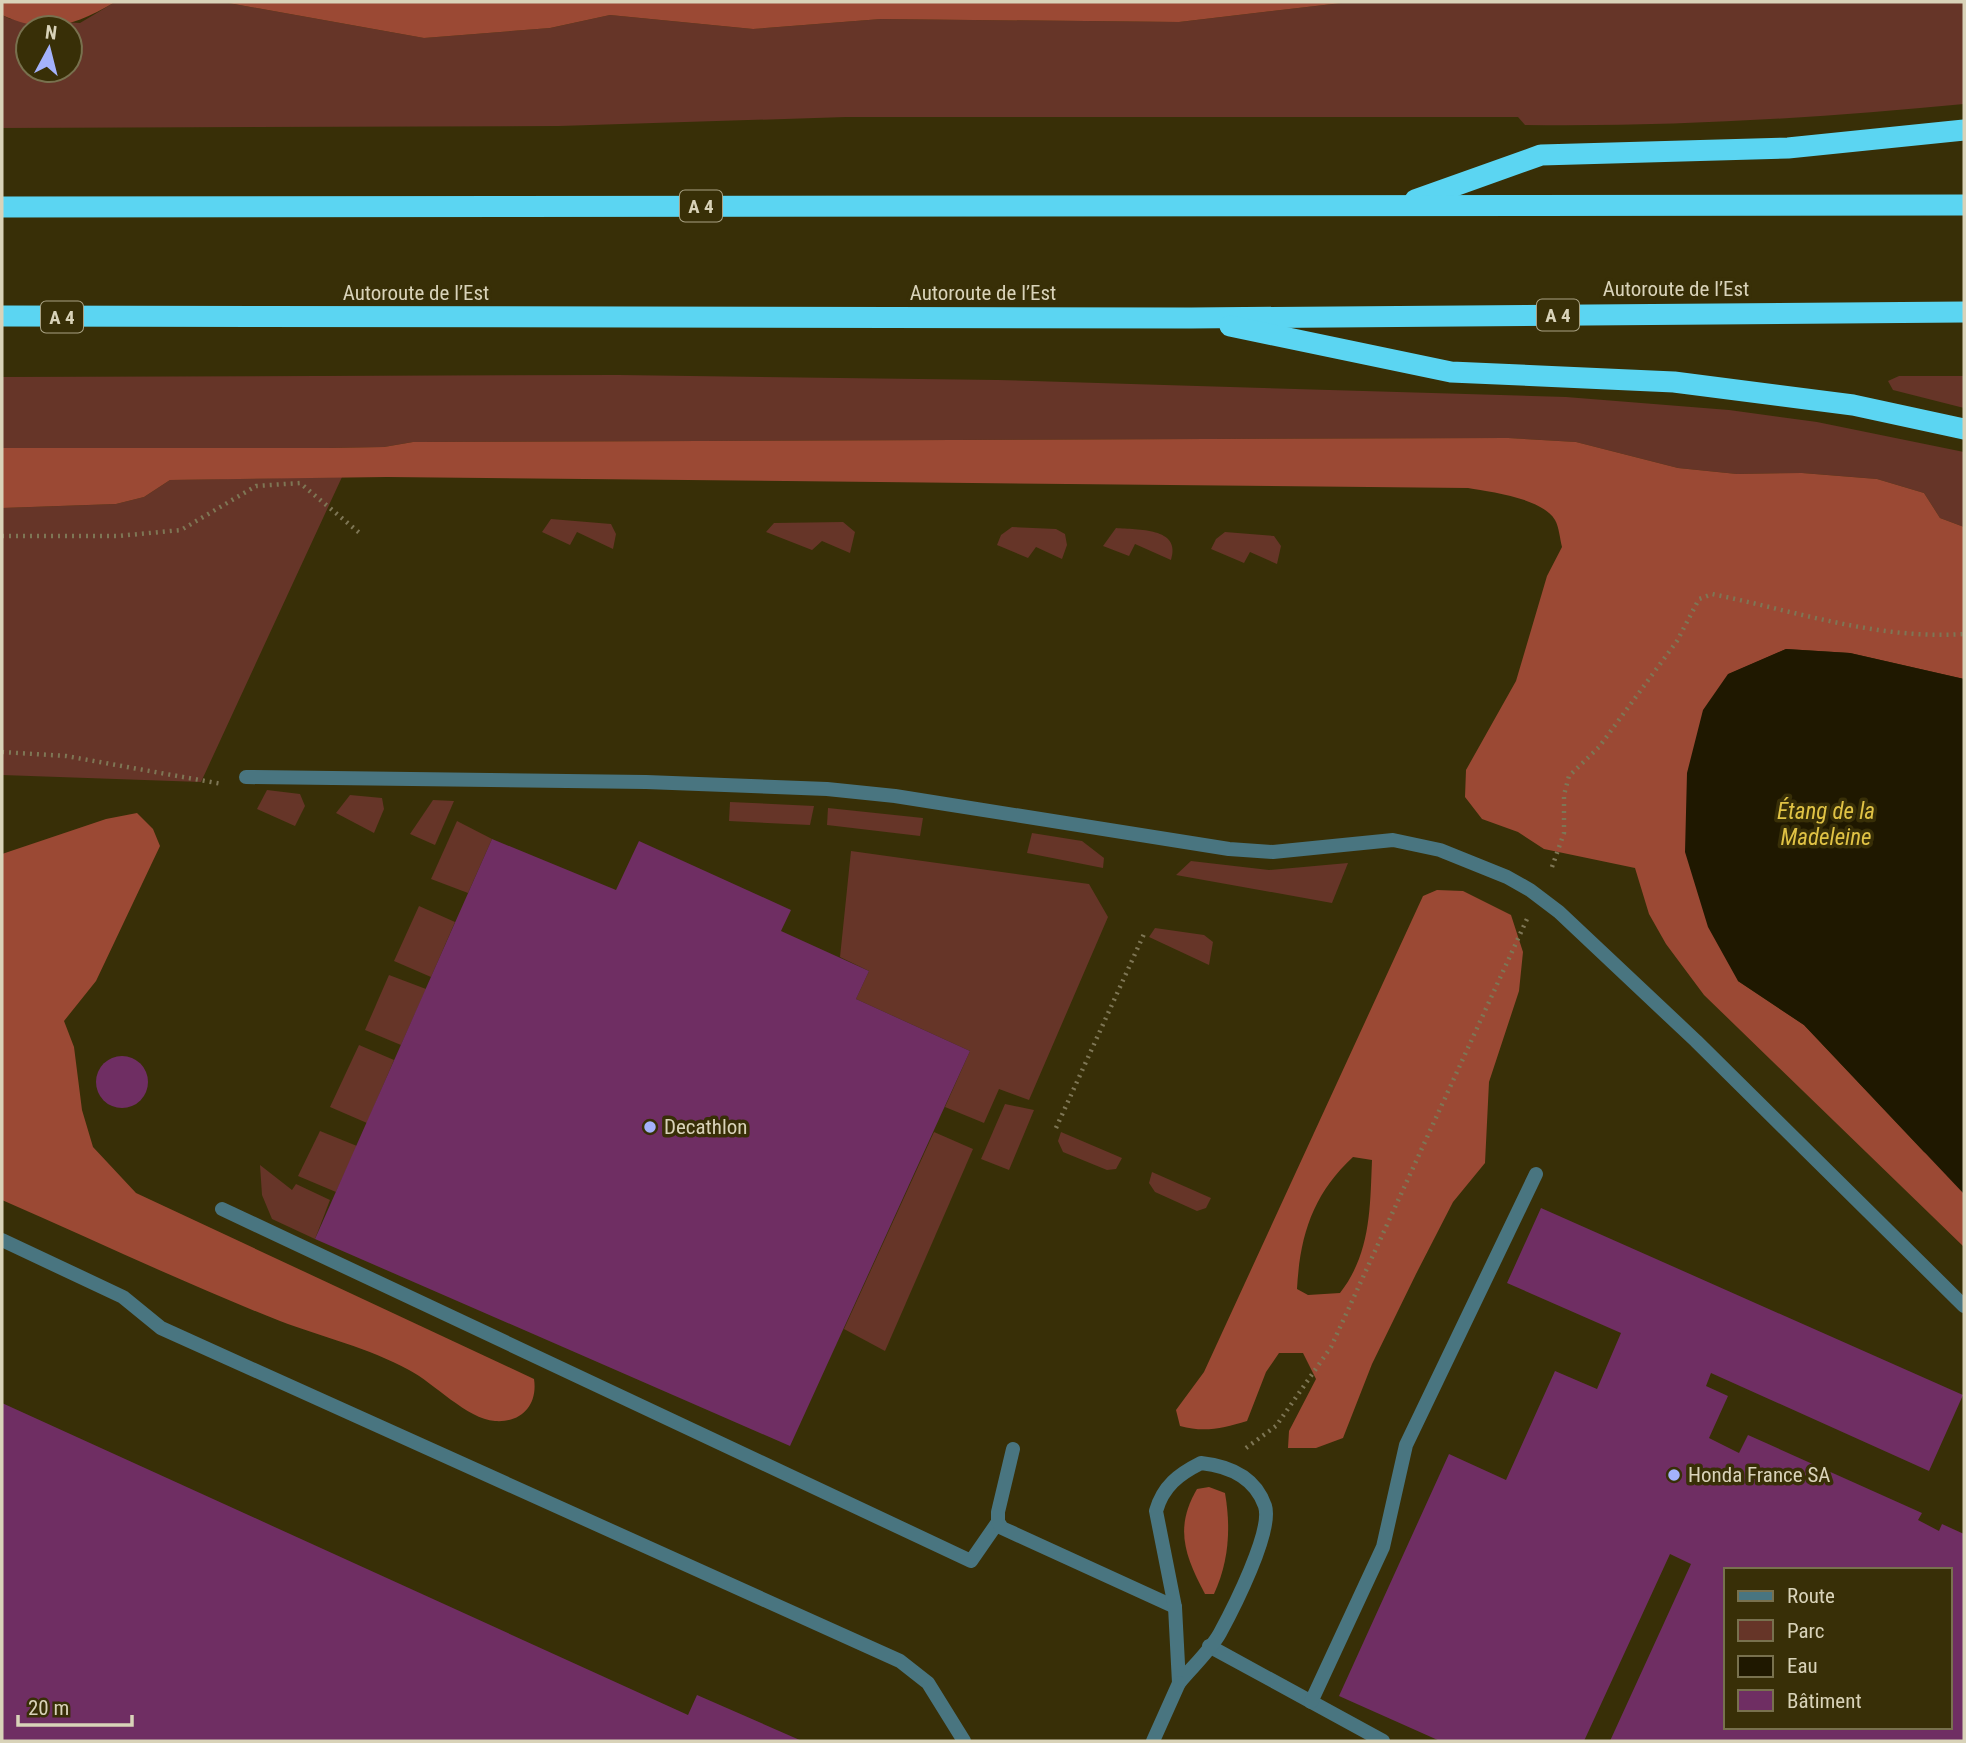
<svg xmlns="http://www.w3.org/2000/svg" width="1966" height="1743" font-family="'Roboto Condensed',sans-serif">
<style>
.green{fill:#663528;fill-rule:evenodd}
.forest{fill:#9b4934;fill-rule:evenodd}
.water{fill:#1f1800}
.building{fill:#6f2e63;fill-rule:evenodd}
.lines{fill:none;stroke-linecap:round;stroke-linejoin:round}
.path{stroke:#7e7655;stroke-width:4.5;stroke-dasharray:2 5;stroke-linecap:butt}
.service{stroke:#497580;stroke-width:14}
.minor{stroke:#497580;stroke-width:14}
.motorway{stroke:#5bd5f2;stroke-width:21}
.poi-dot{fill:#a4b2fc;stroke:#382f07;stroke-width:2.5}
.labels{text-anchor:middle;stroke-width:7;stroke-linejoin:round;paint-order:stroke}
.shield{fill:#382f07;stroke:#a9a284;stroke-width:2}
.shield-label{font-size:19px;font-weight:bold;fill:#d9d3b9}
.street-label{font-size:21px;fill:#d9d3b9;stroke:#382f07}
.poi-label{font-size:21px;fill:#d9d3b9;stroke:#382f07;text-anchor:start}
.water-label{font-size:23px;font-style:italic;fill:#e1c345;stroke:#382f07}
</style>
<rect width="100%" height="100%" fill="#382f07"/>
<g class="green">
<path d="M115,2H223L424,38L550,28L610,15L753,29L881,19L1179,22L1350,2H1964V104C1817,118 1672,127 1525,125L1518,117H846L559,126L2,128V15L10,19L80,23ZM28,28H70V70H28Z"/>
<path d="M618,375L998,380L1566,397L1729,410L1817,422L1964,452V527L1940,518L1924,493L1877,479L1802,473L1737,474L1678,468L1576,442L1508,438L413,442L384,447L329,448H2V377Z"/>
<path d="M1899,376H1964V408L1893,390L1888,381Z"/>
<path d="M342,477L201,782L2,775V508L116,504L144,497L170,480Z"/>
<path d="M551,519L611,524L616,534L613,549L577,532L570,545L542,532Z"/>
<path d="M843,522L855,532L850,553L822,541L812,550L766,532L774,523Z"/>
<path d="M1012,527L1056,529L1065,534L1067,545L1062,559L1036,547L1028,558L997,545L1001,535Z"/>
<path d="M1116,528C1137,530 1182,527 1171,560L1135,544L1129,556L1103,546Z"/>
<path d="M1225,532L1274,536L1281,546L1277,564L1250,552L1244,563L1211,549L1216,539Z"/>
<path d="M267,790L300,794L305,806L295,826L257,809Z"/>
<path d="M350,795L382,798L384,809L374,833L336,813Z"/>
<path d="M433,800L454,801L435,845L410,834Z"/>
<path d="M730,802L814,806L810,825L729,821Z"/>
<path d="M828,808L923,818L920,836L827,825Z"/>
<path d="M457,821L492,839L468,893L431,879Z"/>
<path d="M1032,833L1082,841L1104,858L1103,868L1027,853Z"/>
<path d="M851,851L1089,884L1108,917L1029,1100L999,1089L984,1123L945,1107L970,1051L856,999L869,971L840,957Z"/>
<path d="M1191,861L1269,870L1348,863L1332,903L1176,875Z"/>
<path d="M419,906L455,922L431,977L394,961Z"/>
<path d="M1155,928L1204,935L1213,942L1209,965L1149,937Z"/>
<path d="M389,975L426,989L401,1045L365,1030Z"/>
<path d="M359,1045L394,1060L367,1123L330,1107Z"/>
<path d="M1005,1104L1034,1110L1009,1170L981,1159Z"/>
<path d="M320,1131L357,1146L336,1192L298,1176Z"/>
<path d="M934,1132L973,1149L885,1351L844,1329Z"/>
<path d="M1061,1132L1122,1158L1116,1169L1107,1170L1063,1152L1058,1141Z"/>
<path d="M260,1165L292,1190L296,1184L330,1200L315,1239L272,1219L262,1195Z"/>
<path d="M1152,1172L1211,1198L1206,1208L1197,1211L1155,1192L1149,1183Z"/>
</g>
<g class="forest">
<path d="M2,2H115C75,25 48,36 2,15Z"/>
<path d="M223,2H1350L1179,22L881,19L753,29L610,15L550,28L424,38Z"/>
<path d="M1508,438L1576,442L1678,468L1737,474L1802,473L1877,479L1924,493L1940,518L1964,527V679L1850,653L1786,649L1729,674L1738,981L1804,1025L1924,1152L1964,1174V1247L1704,995L1666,944L1649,914L1635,868L1544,849L1518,832L1482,819L1465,797L1466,770L1516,681L1547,576L1562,547C1560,539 1559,527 1555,520C1542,498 1491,492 1468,488L387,477L170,480L144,497L116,504L2,508V448H329L384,447L413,442Z"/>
<path d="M137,813L153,829L160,846L96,981L64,1021L74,1047L82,1110L93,1147L136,1193L534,1379C538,1405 521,1423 495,1421C467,1419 434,1383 409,1370C369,1348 322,1337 280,1321C186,1284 94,1240 2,1200V854L106,819Z"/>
<path d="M1437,890L1463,891L1511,915L1523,952L1519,991L1489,1082L1485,1163L1453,1202L1416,1274L1372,1364L1343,1438L1316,1448H1288L1289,1431L1316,1379L1303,1353H1279L1266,1372L1247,1421C1223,1428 1205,1433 1180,1426L1176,1410L1204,1372L1423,896ZM1353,1157L1372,1160C1370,1208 1371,1253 1340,1293L1308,1295L1297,1289C1300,1235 1313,1194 1353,1157Z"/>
<path d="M1209,1487L1225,1493C1231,1528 1229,1561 1214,1594H1205C1185,1556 1174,1528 1197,1489Z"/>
</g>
<path class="water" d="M1786,649L1850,653L1964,679V1194L1804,1025L1738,981L1708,927L1685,852L1687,773L1703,710L1728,674Z"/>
<g class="building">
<path d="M492,839L616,890L639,841L791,910L781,931L869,971L856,999L970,1051L790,1446L315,1239Z"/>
<circle cx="122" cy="1082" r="26"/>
<path d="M1541,1208L1963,1395L1929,1471L1711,1373L1706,1386L1728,1396L1709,1438L1739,1453L1748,1435L1922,1513L1918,1520L1939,1531L1942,1524L1964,1534V1741H1610L1691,1564L1670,1554L1584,1741H1440L1339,1696L1449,1454L1506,1480L1555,1371L1597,1389L1621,1333L1507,1283ZM1726,1570H1950V1727H1726Z"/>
<path d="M2,1403L688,1715L697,1695L802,1741H2Z"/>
</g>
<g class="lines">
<g class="path">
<path d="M2,536H118L181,530L256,486L300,483L362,535"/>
<path d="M2,752L66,756L222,784"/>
<path d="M1552,867L1564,833V795L1569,776L1599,747L1677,641L1699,599L1712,594C1795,611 1878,640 1964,634"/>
<path d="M1056,1128L1144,934"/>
<path d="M1246,1448L1276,1426L1331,1347L1527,919"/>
</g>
<g class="service">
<path d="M222,1209L971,1561L998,1522"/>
<path d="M2,1240L123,1297L161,1328L900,1661L928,1683L964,1741"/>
<path d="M1013,1449L998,1512V1522L1002,1528L1175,1607"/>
<path d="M1209,1646L1383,1741"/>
<path d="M1311,1702L1383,1547L1406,1445L1536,1174"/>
</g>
<g class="minor">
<path d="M246,777L646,782L827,789L895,796L1229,849L1273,852L1393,840L1440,850L1507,877L1530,890L1559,912L1696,1041L1964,1306"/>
<path d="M1201,1463C1229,1466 1255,1477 1265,1506C1273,1531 1233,1609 1220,1633C1210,1651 1192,1667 1179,1683L1175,1607L1156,1511C1163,1486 1179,1474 1201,1463Z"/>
<path d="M1153,1741L1179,1683"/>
</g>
<g class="motorway">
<path d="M1415,200L1541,155L1788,148L1964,130"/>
<path d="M2,207L1964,205"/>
<path d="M2,316L1191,318L1964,312"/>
<path d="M1230,326L1451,372L1674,382L1853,405L1964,429"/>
</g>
</g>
<g class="poi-dot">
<circle cx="650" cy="1127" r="7"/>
<circle cx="1674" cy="1475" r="7"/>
</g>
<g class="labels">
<g class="shield">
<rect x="680" y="190.5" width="42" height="31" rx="5"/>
<rect x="1537" y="299.5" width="42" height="31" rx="5"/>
<rect x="41" y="301.5" width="42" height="31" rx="5"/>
</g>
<g class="shield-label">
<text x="701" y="213">A 4</text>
<text x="1558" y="322">A 4</text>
<text x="62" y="324">A 4</text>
</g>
<g class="street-label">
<text x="1676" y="296">Autoroute de l’Est</text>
<text x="416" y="300">Autoroute de l’Est</text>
<text x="983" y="300">Autoroute de l’Est</text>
</g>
<g class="poi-label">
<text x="664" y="1134">Decathlon</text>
<text x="1688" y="1482">Honda France SA</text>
</g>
<g class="water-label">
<text x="1826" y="819">Étang de la<tspan x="1826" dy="26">Madeleine</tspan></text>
</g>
</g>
<rect width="1966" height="1743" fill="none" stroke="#d9d3b9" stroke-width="7"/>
<rect x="1724" y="1568" width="228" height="161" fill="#382f07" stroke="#78714e" stroke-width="2"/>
<rect x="1738" y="1591" width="35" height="10" fill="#497580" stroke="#78714e" stroke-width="2"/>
<text x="1787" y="1603" font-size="21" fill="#d9d3b9">Route</text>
<rect x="1738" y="1620" width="35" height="21" fill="#663528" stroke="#78714e" stroke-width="2"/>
<text x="1787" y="1638" font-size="21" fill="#d9d3b9">Parc</text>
<rect x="1738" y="1656" width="35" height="21" fill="#1f1800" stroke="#78714e" stroke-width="2"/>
<text x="1787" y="1673" font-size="21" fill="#d9d3b9">Eau</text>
<rect x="1738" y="1690" width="35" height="21" fill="#6f2e63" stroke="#78714e" stroke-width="2"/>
<text x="1787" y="1708" font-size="21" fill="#d9d3b9">Bâtiment</text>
<g transform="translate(49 49) rotate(7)"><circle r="33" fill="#382f07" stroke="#78714e" stroke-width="2"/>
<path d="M0-5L12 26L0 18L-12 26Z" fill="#a4b2fc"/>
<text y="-10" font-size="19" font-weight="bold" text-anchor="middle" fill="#d9d3b9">N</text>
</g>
<path d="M18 1715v10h114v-10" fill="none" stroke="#d9d3b9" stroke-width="3.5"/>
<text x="28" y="1715" font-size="21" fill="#d9d3b9" stroke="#382f07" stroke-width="5" paint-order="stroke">20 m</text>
</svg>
